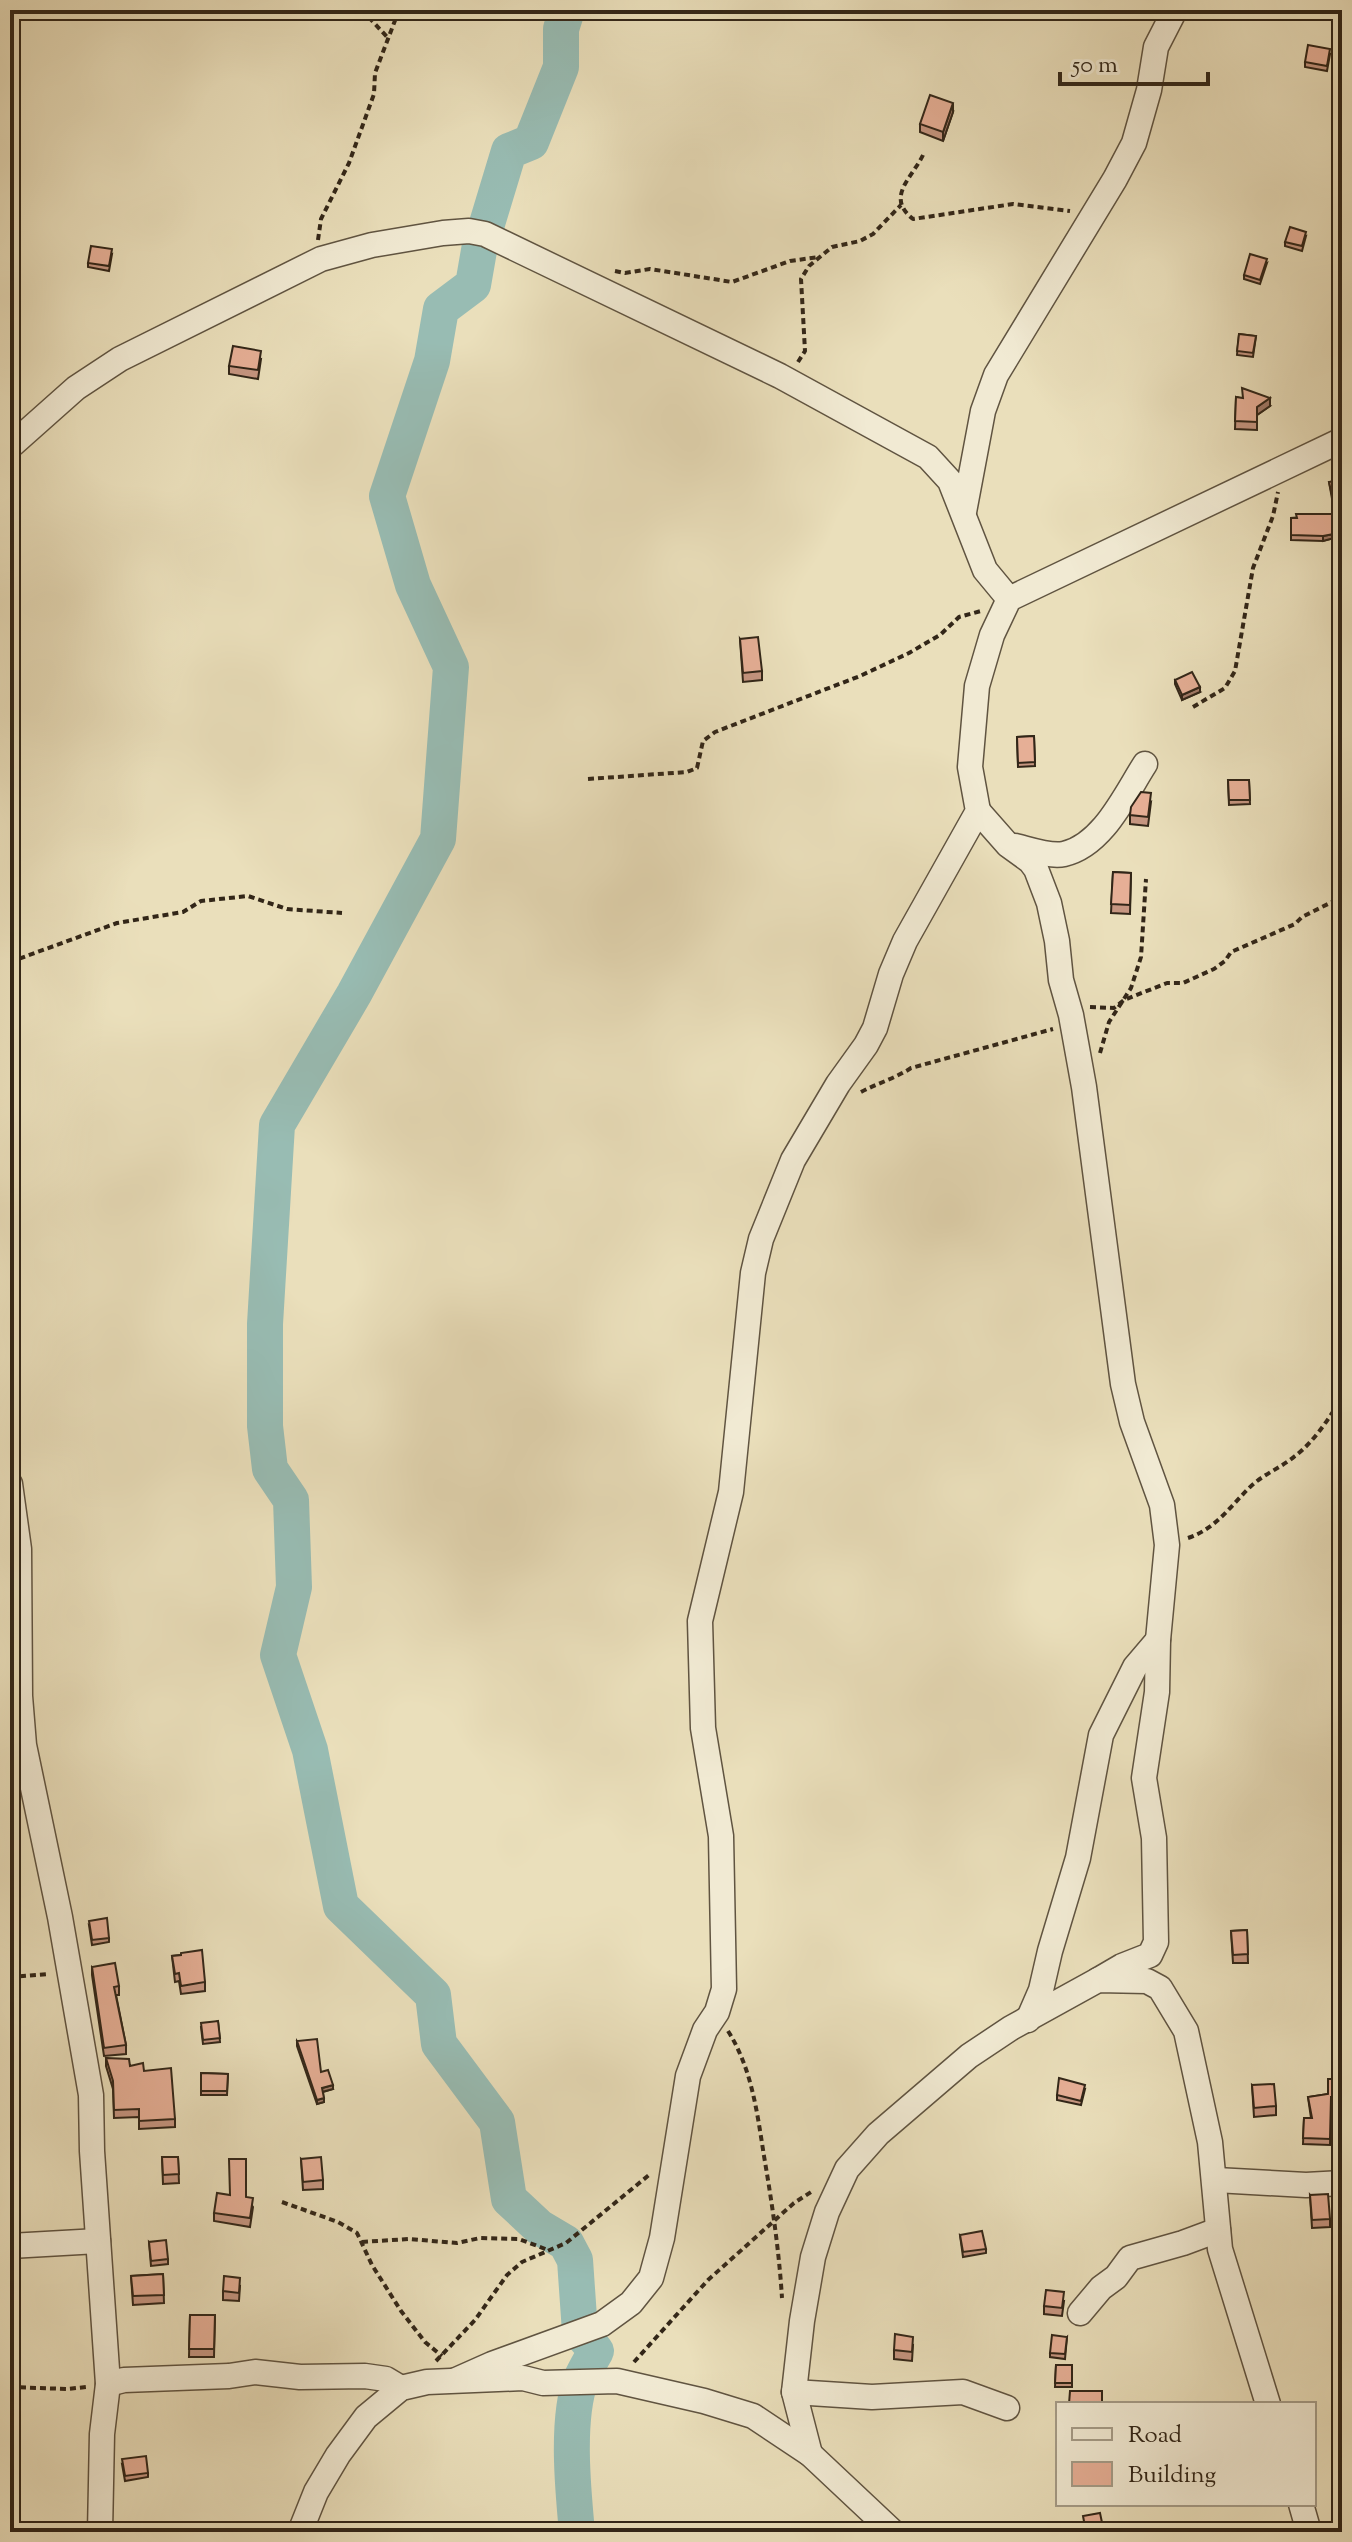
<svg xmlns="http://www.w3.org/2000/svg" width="1352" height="2542" font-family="'Sorts Mill Goudy',serif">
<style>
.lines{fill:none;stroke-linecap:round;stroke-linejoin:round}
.river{stroke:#98bcb3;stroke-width:36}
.street-casing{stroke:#605441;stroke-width:27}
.path{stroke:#322618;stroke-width:4;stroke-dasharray:6 4;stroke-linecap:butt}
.street{stroke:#f1ead3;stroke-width:24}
.wall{fill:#c69681;stroke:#322618;stroke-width:2}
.shaded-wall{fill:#a17a69;stroke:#322618;stroke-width:2}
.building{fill:#e6af96;stroke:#322618;stroke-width:2}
</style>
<rect width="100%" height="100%" fill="#eadfbb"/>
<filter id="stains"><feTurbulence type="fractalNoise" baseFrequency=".0025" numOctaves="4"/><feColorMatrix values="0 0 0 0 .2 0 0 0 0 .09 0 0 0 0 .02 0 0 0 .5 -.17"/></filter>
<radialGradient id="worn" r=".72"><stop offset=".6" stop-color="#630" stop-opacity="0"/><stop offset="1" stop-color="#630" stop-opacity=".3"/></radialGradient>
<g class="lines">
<g class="river">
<path d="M486,227L509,151L531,142L561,67V29L567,10"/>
<path d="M481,239L473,285L441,309L432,361L387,496L413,585L451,667L438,839L354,994L277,1125L265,1324V1426L270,1469L291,1500L294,1587L278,1655L310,1750L341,1906L433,1995L439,2044L497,2122L509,2199L539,2227L566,2243L575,2260L580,2332L596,2351C591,2360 585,2370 581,2379C566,2419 573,2490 577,2532"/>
</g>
<defs>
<g id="street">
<path d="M13,444L76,388L120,359L321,259L372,245L443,233L469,231L485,234L780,376L928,457L950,481L985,570L1009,599"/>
<path d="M964,512L983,411L996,375L1115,179L1134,143L1149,90L1156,47L1175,10"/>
<path d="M978,811L1008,845L1030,861L1036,869L1049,903L1057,941L1061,980L1071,1015L1084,1087L1123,1384L1132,1422L1162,1505L1167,1545L1158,1640L1157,1692L1144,1778L1154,1838L1156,1942L1150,1955L1122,1966L1098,1980"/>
<path d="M1015,846C1028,849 1050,857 1064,854C1103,845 1125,795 1145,764"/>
<path d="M10,1484L19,1549L20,1696L24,1745L60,1917L91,2095L92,2151L108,2384L102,2434L100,2532"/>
<path d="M1028,2020L1041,1990L1050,1951L1078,1858L1101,1735L1135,1667L1158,1640"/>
<path d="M1216,2180L1306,2185L1342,2183"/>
<path d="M10,2246L98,2241"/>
<path d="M1080,2313L1101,2288L1116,2277L1130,2258L1183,2243L1218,2230"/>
<path d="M456,2380L492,2364L602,2324L631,2303L651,2278L662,2238L688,2076L705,2030L717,2012L724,1989L721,1836L703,1728L700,1621L731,1492L753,1273L761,1239L793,1160L838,1084L866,1045L875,1028L891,974L905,941L978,811L970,767L977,686L992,635L1009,599L1342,440"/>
<path d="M108,2384L124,2380L229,2376L255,2372L300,2377L365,2376L386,2379L401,2388"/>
<path d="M794,2392L872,2397L963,2392L1007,2408"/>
<path d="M810,2454L794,2392L802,2321L813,2257L827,2212L847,2169L878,2134L969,2056L1011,2028L1098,1980L1147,1981L1160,1988L1186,2031L1210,2142L1220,2249L1268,2404"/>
<path d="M1301,2504L1309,2532"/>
<path d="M300,2532L316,2492L338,2455L366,2417L401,2388L427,2382L523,2378L543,2383L617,2381L704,2401L753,2416L810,2454L893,2532"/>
</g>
</defs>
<use href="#street" class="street-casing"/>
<g class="path">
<path d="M362,10L389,39"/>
<path d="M923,155C912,178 885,197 913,219L1013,204L1070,211"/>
<path d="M318,240L321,219L349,163L374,94L375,73L399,10"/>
<path d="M615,271L625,273L650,269L732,282L790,261L819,257"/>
<path d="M798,362L805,351L801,279L809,266L832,247L860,241L873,234L901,205"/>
<path d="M1193,707L1225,688L1235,671L1253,568L1273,516L1278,492"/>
<path d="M588,779L687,772L697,768L703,741L715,732L860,676L909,653L940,635L959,617L981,611"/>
<path d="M10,962L117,923L183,912L201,901L248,896L287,909L342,913"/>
<path d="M1090,1007L1114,1008L1124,1000L1167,983H1183L1214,969L1225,961L1231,952L1295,924L1302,917L1342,897"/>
<path d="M1100,1053L1109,1022L1131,988L1141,957L1146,879"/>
<path d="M861,1092C878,1083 896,1078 911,1068L1053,1029"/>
<path d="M1188,1538C1215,1529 1230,1507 1249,1488C1263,1474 1281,1468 1295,1456C1314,1442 1329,1418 1342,1398"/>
<path d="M10,1977L48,1974"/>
<path d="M728,2031C752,2069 757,2112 764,2156C772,2203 779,2250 782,2298"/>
<path d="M282,2202L338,2222L357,2233L372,2265L401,2311L425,2342L442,2356"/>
<path d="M362,2242L409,2239L457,2243L480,2238L519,2239L548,2250"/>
<path d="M436,2361L475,2320L507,2275L522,2262L566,2243L649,2175"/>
<path d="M634,2362L708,2280L794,2203L811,2192"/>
<path d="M10,2387L67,2389L86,2387"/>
</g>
<use href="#street" class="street"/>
</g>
<g class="wall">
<path d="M1330,54L1327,71L1305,67V62Z"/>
<path d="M953,112L943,141L920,132V124Z"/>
<path d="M1306,236L1302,251L1285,246V242Z"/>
<path d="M112,254L109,271L88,267V263Z"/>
<path d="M1267,263L1260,284L1244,279V275Z"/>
<path d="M1239,334L1256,336L1253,357L1237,355Z"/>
<path d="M261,359L258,379L229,374V366Z"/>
<path d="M1236,397L1270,406L1257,415V430L1235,429Z"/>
<path d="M1342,480V502L1333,504L1329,482Z"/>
<path d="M1342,514L1335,542L1334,538L1323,541L1291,540V518Z"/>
<path d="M740,639L762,671V680L743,682Z"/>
<path d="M1175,680L1200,692L1182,700L1175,684Z"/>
<path d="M1034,736L1035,766L1018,767L1017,737Z"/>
<path d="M1228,780H1249L1250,804L1229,805Z"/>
<path d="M1151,802L1148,826L1130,824V815Z"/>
<path d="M1113,872L1131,873L1130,914L1111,913Z"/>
<path d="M89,1925L109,1938V1942L92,1945Z"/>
<path d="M1247,1930L1248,1963H1233L1231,1931Z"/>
<path d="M181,1955L205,1982V1991L181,1994L179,1981L175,1982L172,1956Z"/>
<path d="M92,1967L119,1986V1995H116L126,2045V2054L104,2056L92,1975Z"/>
<path d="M218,2021L220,2042L203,2044L201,2027Z"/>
<path d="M297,2041L333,2089L323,2092L324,2102L317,2104L297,2046Z"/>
<path d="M106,2058L144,2071L175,2119V2127L139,2129V2117L114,2118L113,2089L106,2066Z"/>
<path d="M201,2073L228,2074L227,2095H201Z"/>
<path d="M1342,2079V2103H1331L1330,2145L1303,2144L1304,2118H1311L1308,2097L1328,2094Z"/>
<path d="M1252,2085L1276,2106V2115L1254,2117Z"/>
<path d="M1085,2089L1081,2105L1057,2100V2095Z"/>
<path d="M162,2157H178L179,2183L163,2184Z"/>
<path d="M301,2159L323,2180V2189L303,2190Z"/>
<path d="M1310,2195L1330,2219V2227L1312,2228Z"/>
<path d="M246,2197L253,2207L250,2227L214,2221V2213Z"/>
<path d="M960,2235L986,2249V2253L963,2257Z"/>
<path d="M149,2242L168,2259V2264L151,2266Z"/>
<path d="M163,2274L164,2303L133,2305L131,2276Z"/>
<path d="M240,2286L239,2301L223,2300V2291Z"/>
<path d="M1064,2301L1062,2316L1044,2314V2306Z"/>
<path d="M190,2315H215L214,2357H189Z"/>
<path d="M1067,2337L1065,2359L1050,2357V2353Z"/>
<path d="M913,2345L912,2361L894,2359V2350Z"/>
<path d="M1056,2365H1072V2387H1055Z"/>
<path d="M122,2464L148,2473V2477L125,2481Z"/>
</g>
<g class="shaded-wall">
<path d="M953,103V112L943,141V132Z"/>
<path d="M1270,398V406L1257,415V407Z"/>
<path d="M1334,534V538L1323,541V536Z"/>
<path d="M1342,536V540L1335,542V537Z"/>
<path d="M1200,687V692L1182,700V695Z"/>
<path d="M333,2085V2089L322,2092V2088Z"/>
<path d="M324,2098V2102L317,2104V2100Z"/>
</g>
<g class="building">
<path d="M1308,45L1330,49L1327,66L1305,62Z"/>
<path d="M930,95L953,103L943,132L920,124Z"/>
<path d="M1290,227L1306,232L1302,246L1285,242Z"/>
<path d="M1342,244V277H1338L1336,245Z"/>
<path d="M91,246L112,249L109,266L88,263Z"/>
<path d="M1250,254L1267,259L1260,280L1244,275Z"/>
<path d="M1239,334L1256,336L1253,353L1237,351Z"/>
<path d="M233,346L261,351L258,370L229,366Z"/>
<path d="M1242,388L1270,398L1257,407V422L1235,421L1236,397L1243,398Z"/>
<path d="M1342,480V498L1333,500L1329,482Z"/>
<path d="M1296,514H1342V536L1335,537L1334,534L1323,536L1291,535V518H1297Z"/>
<path d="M758,637L762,671L743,673L740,639Z"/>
<path d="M1192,672L1200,687L1182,695L1175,680Z"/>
<path d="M1034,736L1035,762L1018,763L1017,737Z"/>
<path d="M1228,780H1249L1250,800H1229Z"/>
<path d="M1141,792L1151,793L1148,817L1130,815L1131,807Z"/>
<path d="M1113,872L1131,873L1130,905L1111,904Z"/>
<path d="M107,1918L109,1938L92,1940L89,1921Z"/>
<path d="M1247,1930L1248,1954L1233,1955L1231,1931Z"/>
<path d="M202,1950L205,1982L181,1986L179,1973L175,1974L172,1956L181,1955V1953Z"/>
<path d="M115,1963L119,1986L114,1987L126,2045L104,2048L92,1967Z"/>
<path d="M218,2021L220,2038L203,2040L201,2023Z"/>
<path d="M317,2039L321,2072L328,2070L333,2085L322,2088L324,2098L317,2100L297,2041Z"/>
<path d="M106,2058L129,2059L130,2066L143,2063L144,2071L171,2068L175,2119L139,2121V2109L114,2110L113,2081Z"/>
<path d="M201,2073L228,2074L227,2091H201Z"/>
<path d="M1059,2078L1085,2085L1081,2101L1057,2095Z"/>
<path d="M1328,2079H1342V2096L1331,2097L1330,2139L1303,2138L1304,2118H1312L1308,2097L1328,2094Z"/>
<path d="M1274,2084L1276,2106L1254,2108L1252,2085Z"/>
<path d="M162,2157H178L179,2174L163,2175Z"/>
<path d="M321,2157L323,2180L303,2182L301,2159Z"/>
<path d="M229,2159H246V2197L253,2198L250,2218L214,2213L217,2193L230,2195Z"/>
<path d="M1328,2194L1330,2219L1312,2220L1310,2195Z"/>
<path d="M982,2231L986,2249L963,2252L960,2235Z"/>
<path d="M166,2240L168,2259L151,2261L149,2242Z"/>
<path d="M163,2274L164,2295L133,2296L131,2276Z"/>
<path d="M224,2276L240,2278L239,2293L223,2291Z"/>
<path d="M1046,2290L1064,2292L1062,2308L1044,2306Z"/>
<path d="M190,2315H215L214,2349H189Z"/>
<path d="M895,2334L913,2337L912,2352L894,2350Z"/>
<path d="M1052,2335L1067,2337L1065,2354L1050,2353Z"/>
<path d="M1056,2365H1072V2383H1055Z"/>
<path d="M1070,2391H1102V2404H1069Z"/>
<path d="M146,2456L148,2473L125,2476L122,2459Z"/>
<path d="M1100,2513L1104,2532H1086L1083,2516Z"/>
</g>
<rect width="1352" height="2542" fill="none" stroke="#eadfbb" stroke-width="40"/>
<rect x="12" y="12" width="1328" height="2518" fill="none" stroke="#322618" stroke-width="4"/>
<rect x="20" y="20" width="1312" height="2502" fill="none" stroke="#322618" stroke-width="2"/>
<rect x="1056" y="2402" width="260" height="104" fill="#f1ead3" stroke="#a59c88" stroke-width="2"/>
<rect x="1072" y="2428" width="40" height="12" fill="#f1ead3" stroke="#a59c88" stroke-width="2"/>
<text x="1128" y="2442" font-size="24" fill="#322618">Road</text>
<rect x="1072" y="2462" width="40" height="24" fill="#e6af96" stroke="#a59c88" stroke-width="2"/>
<text x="1128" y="2482" font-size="24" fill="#322618">Building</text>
<path d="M1060 72v12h148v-12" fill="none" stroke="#322618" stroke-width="4"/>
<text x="1072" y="72" font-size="24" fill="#322618" stroke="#f1ead3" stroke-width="6" paint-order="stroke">50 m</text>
<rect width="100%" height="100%" filter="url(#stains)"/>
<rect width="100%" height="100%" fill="url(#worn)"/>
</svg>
